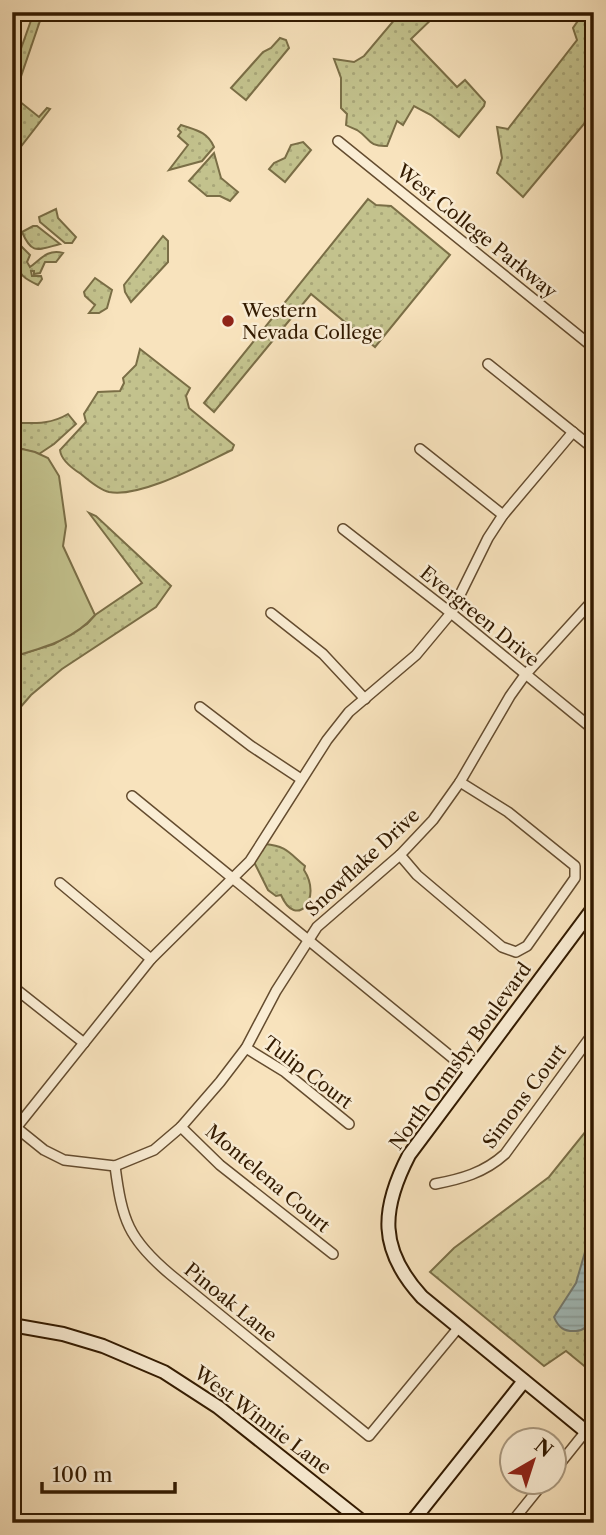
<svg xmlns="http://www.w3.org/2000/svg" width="606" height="1535" font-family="'Libre Caslon Text',serif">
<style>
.grass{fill:url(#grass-dots);stroke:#7a6e46;stroke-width:2}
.garden{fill:#c3c28d;stroke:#7a6e46;stroke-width:2}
.water{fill:url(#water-rules);stroke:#757b70;stroke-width:2}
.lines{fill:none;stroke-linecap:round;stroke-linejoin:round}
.street-casing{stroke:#644c2f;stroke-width:12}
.secondary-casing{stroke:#321a00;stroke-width:16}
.street{stroke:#faedd4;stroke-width:9}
.secondary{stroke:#faedd4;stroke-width:12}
.poi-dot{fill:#8f2418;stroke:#faedd4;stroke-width:2.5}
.labels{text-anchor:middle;stroke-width:5;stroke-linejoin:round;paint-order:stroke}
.street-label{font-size:19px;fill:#321a00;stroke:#faedd4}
.poi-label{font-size:19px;fill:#321a00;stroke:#faedd4;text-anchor:start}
</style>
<defs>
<pattern id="grass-dots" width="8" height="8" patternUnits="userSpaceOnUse" patternTransform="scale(1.75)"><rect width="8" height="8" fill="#c3c28d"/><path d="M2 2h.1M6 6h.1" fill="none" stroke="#a8a678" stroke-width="1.8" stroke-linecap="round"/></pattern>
<pattern id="water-rules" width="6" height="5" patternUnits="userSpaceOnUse" patternTransform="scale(1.75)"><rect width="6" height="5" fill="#a1bcbb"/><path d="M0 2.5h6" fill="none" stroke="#8ba19f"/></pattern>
</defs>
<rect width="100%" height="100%" fill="#f8e3bd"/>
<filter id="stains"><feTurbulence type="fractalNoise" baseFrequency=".00286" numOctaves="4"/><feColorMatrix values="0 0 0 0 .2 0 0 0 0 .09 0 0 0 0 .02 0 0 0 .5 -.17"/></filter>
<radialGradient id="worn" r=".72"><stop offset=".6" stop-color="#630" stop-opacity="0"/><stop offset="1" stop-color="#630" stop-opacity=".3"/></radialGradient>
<g class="grass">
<path d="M34,12H43L14,97L39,117L47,108L50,109L12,158V74Z"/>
<path d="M401,12H439L411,39L457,87L465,80L485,102L484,106L459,137L431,115L414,106L403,125L397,121L387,146C368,147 370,138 357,130C353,128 349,127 346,125L347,114L341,108V78L334,59L354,62L364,56Z"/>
<path d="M584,12H594V112L523,197L497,173L502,158L497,127L508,129L577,40L573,28Z"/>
<path d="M280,38L286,40L289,48L246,100L231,88L263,52L271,48Z"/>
<path d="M181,125C195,130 207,131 214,147L202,161L169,170L188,145L178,136L181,132L178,129Z"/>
<path d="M303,142L311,150L285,182L269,169L274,163L285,158L291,145Z"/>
<path d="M214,153L221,178L238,192L230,201L220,196H207L189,181Z"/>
<path d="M368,199L376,205L391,206L450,255L375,347L311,294L214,412L204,403Z"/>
<path d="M56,209L58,218L76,237L72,243H65L40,222L39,217Z"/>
<path d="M33,226H37L60,244C37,250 32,255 22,232Z"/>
<path d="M163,236L168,241V262L131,302L125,292L124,285Z"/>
<path d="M17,242L30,255L27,262L30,267C41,259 47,249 63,253L56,262H45L40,273L34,274V271H31L32,276H41L42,279L38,285C19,276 21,274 12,257Z"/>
<path d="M95,278L112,290L107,308L99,313H89L95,305L85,296L84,292Z"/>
<path d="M140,349L190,388L186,396L189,408L234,445L232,450C202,464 141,498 109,492C100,490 88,480 81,474C73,469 61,460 60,450L86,422L84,414L98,392L120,391L124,383L123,378L136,365Z"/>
<path d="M68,414L76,424L54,444L39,454L22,449L12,450V423C33,423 50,425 68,414Z"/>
<path d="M89,513L96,516L171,586L156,607L62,669L31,695L12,717V657L54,644L87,624L95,615L142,583Z"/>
<path d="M265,844C287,846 289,853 305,866L304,870C323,899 296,930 281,895L276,896L268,890L254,862Z"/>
<path d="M594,1121V1374L566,1351L544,1366L430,1272L454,1248L549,1177Z"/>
</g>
<path class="garden" d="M22,449L35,452L48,458L59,476L66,526L63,546L95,615C74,640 42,648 12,657V450Z"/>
<path class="water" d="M594,1245C594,1259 597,1308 593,1318C590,1325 583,1331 576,1331C564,1332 558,1327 554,1317L576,1283L585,1252Z"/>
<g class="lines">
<defs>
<g id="street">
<path d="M338,141L594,348"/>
<path d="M488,364L594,449"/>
<path d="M420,449L503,515"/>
<path d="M343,529L451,613L594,730"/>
<path d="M271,613L323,654L365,699"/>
<path d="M200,707L251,746L301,779"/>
<path d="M132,796L471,1073"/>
<path d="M400,855L417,875L502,947L516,952L527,946L575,878V866L508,812L460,782"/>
<path d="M60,883L151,959"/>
<path d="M12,986L84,1043"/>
<path d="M246,1048L285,1072L349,1124"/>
<path d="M13,1125L44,1150L64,1160L115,1166L154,1150L181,1127L220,1082L246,1048L276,991L317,927L400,855L433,820L460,782L510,696L525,675L594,599"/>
<path d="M181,1127L220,1165L333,1254"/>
<path d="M16,1128L151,959L250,861L327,740L349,712L416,655L451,613L488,538L503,515L573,432"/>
<path d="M115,1166C122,1220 128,1239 171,1275L369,1436L459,1327"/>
<path d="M435,1184C461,1179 484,1173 505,1154L594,1032"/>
<path d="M554,1471L586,1431"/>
<path d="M511,1523L544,1482"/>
</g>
<g id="secondary">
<path d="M594,907L409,1155C381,1209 378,1249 422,1297L594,1438"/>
<path d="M12,1325L63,1334L103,1346L164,1372L218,1407L364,1523"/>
<path d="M411,1523L524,1381"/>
</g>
</defs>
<use href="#street" class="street-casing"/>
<use href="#secondary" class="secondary-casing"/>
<use href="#street" class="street"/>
<use href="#secondary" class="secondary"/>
</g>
<circle class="poi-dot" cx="228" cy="321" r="7"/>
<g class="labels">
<g class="street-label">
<text transform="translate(477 231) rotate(39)" y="7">West College Parkway</text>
<text transform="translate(480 616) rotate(39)" y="7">Evergreen Drive</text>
<text transform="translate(362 862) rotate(-43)" y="7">Snowflake Drive</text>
<text transform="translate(460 1056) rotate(-54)" y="7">North Ormsby Boulevard</text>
<text transform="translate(308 1072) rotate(37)" y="7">Tulip Court</text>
<text transform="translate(524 1096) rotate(-53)" y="7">Simons Court</text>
<text transform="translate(268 1178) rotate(40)" y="7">Montelena Court</text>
<text transform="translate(231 1302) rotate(39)" y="7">Pinoak Lane</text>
<text transform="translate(263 1420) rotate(37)" y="7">West Winnie Lane</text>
</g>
<g class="poi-label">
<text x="242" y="317">Western<tspan x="242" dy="22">Nevada College</tspan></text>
</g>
</g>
<rect width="606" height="1535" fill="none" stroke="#f8e3bd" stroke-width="42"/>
<rect x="14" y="14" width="578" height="1507" fill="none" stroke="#321a00" stroke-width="3.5"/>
<rect x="21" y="21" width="564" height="1493" fill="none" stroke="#321a00" stroke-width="2"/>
<g transform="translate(533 1461) rotate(39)"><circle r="33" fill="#faedd4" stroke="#aa997f" stroke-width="2"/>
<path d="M0-5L12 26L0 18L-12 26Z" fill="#8f2418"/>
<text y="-10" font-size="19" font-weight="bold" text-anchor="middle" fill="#321a00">N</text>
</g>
<path d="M42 1482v10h133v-10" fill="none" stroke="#321a00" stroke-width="3.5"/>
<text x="52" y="1482" font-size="21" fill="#321a00" stroke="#faedd4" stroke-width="5" paint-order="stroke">100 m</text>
<rect width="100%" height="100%" filter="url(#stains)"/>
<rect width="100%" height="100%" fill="url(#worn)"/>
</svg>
